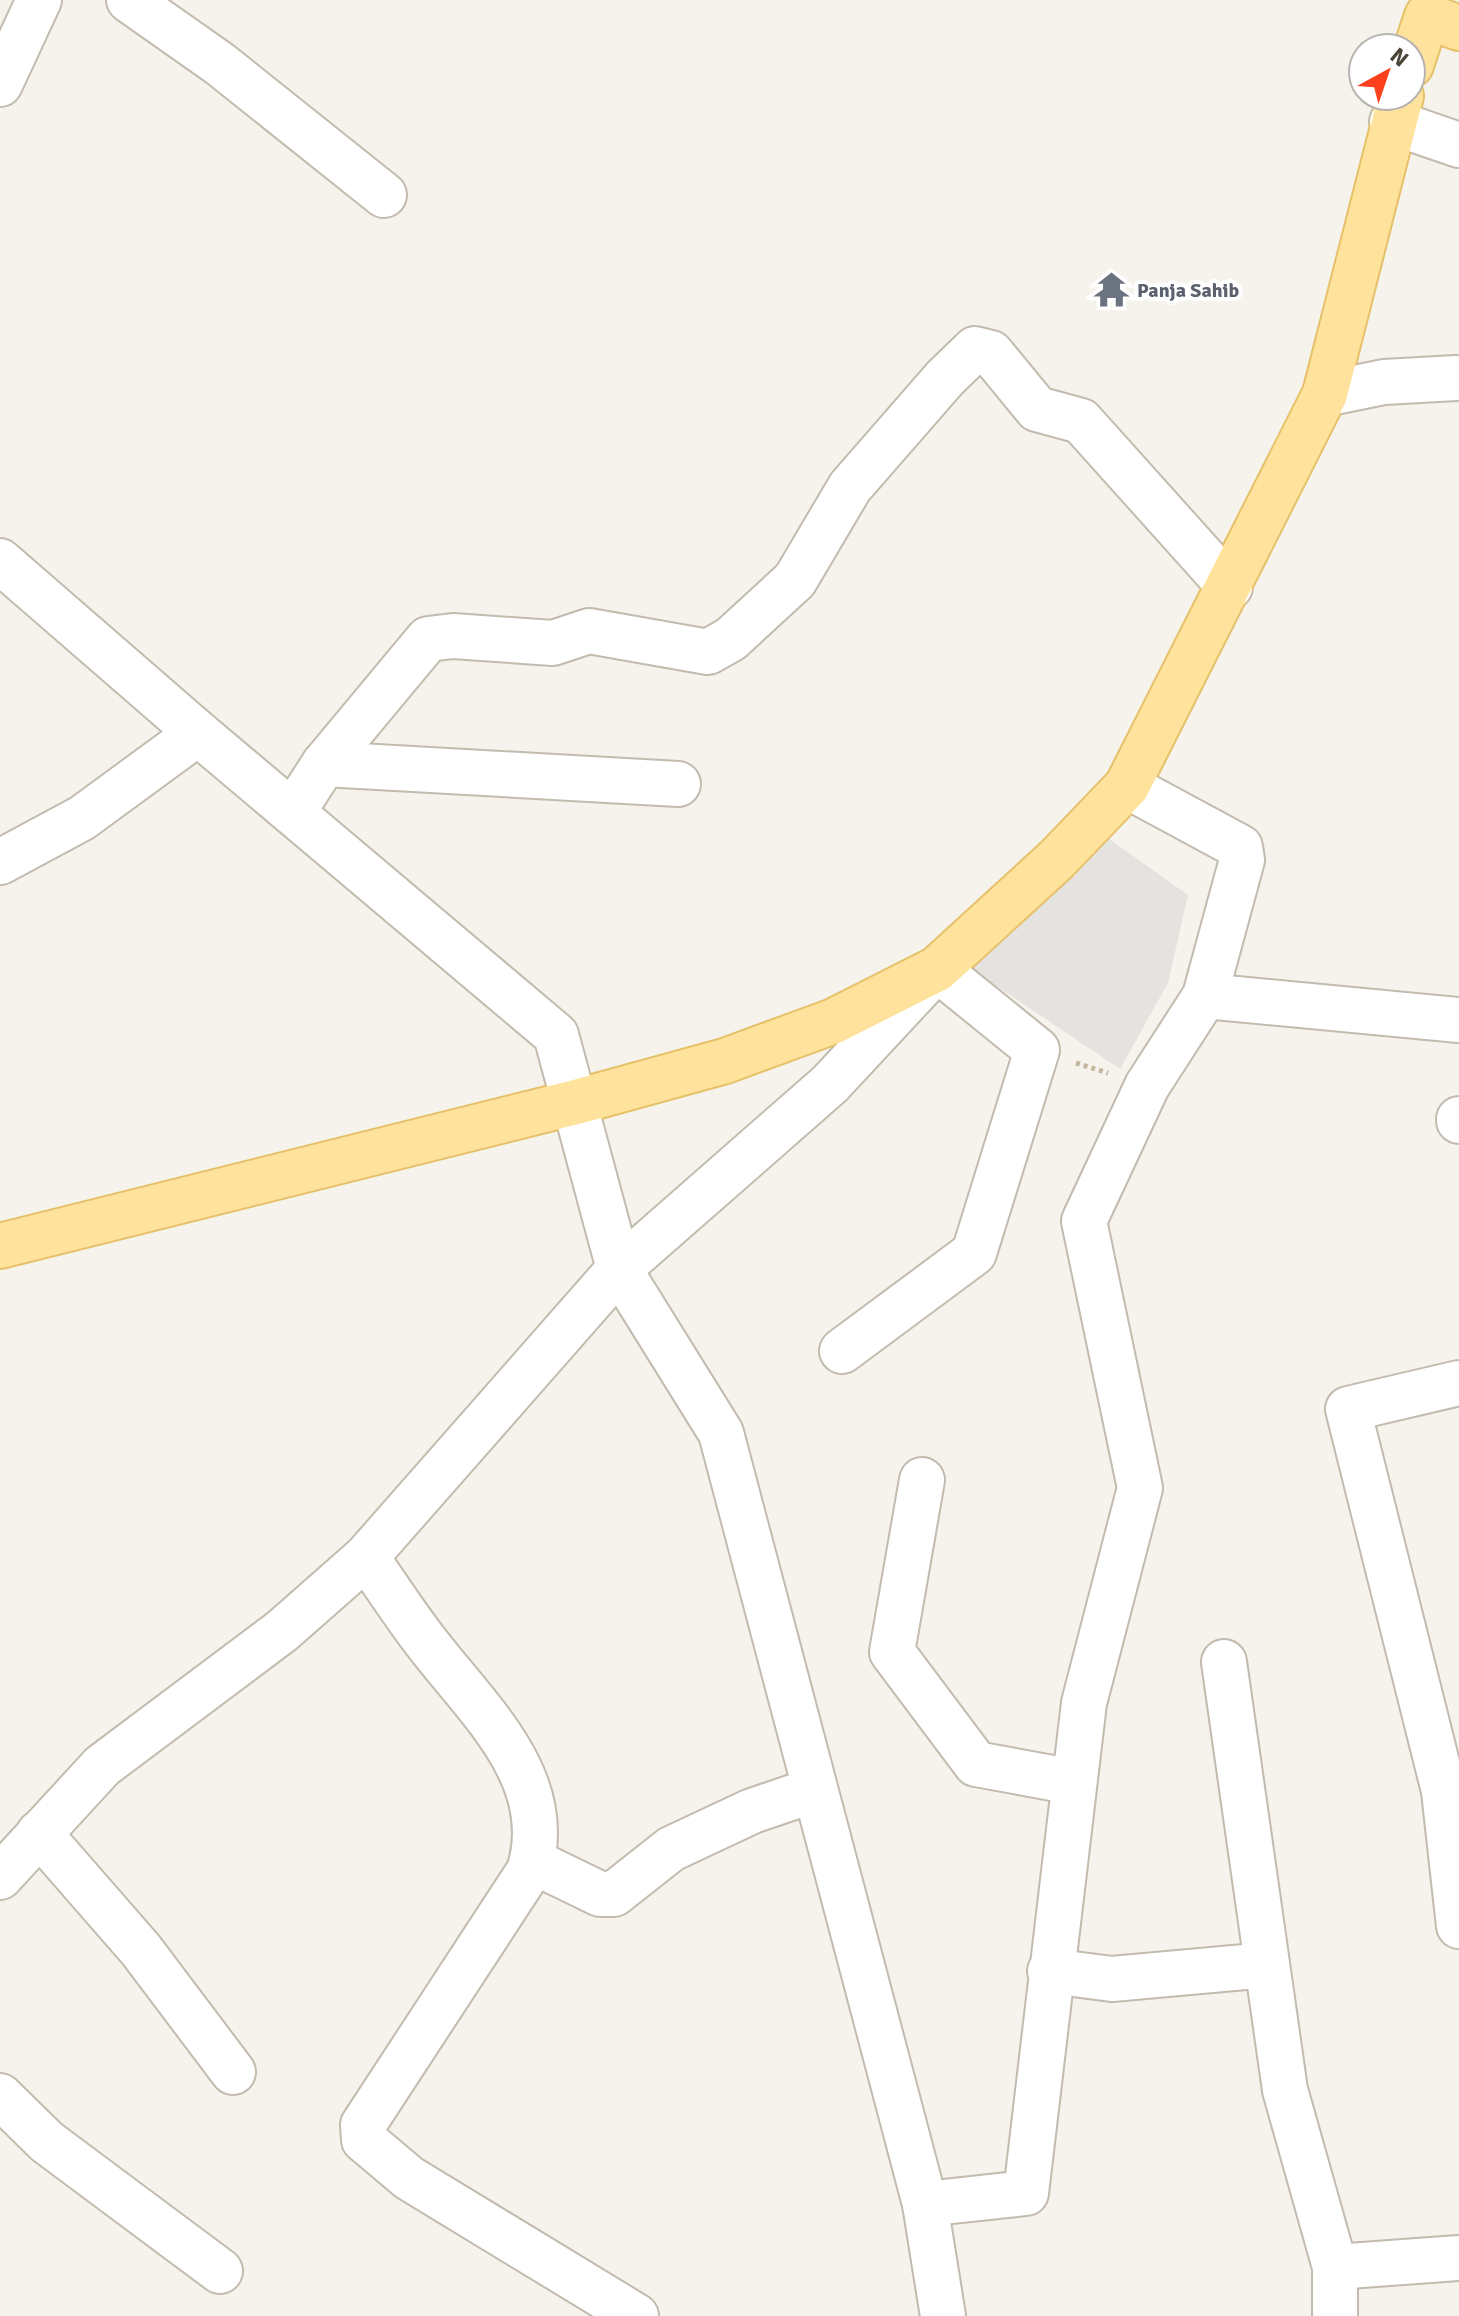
<svg xmlns="http://www.w3.org/2000/svg" width="1459" height="2316" font-family="Signika,sans-serif">
<style>
.parking{fill:#e5e3e0}
.lines{fill:none;stroke-linecap:round;stroke-linejoin:round}
.minor-casing{stroke:#c2bbae;stroke-width:48}
.major-casing{stroke:#e6c16a;stroke-width:48}
.path{stroke:#c4b79f;stroke-width:5;stroke-dasharray:4 4;stroke-linecap:butt}
.minor{stroke:#fff;stroke-width:44}
.major{stroke:#ffe39c;stroke-width:44}
.labels{text-anchor:middle;stroke-width:8;stroke-linejoin:round;paint-order:stroke}
.worship-label{font-size:20px;font-weight:bold;fill:#5b616d;stroke:#fff;text-anchor:start}
</style>
<rect width="100%" height="100%" fill="#f6f3ec"/>
<path class="parking" d="M1101,833L1188,895L1168,983L1120,1069L967,966Z"/>
<g class="lines">
<defs>
<g id="minor">
<path d="M129,0L220,64L384,195"/>
<path d="M0,84L39,0"/>
<path d="M1392,122L1459,145"/>
<path d="M1325,394L1384,382L1456,378"/>
<path d="M0,561L198,733"/>
<path d="M324,764L678,784"/>
<path d="M293,812L324,764L428,639L453,636L553,643L589,631L708,652L731,639L795,580L850,487L945,378L975,349L991,353L1037,409L1081,421L1230,587"/>
<path d="M0,862L82,818L198,733L556,1035L619,1269L721,1433L925,2204L943,2316"/>
<path d="M1205,996L1459,1020"/>
<path d="M1459,1119V1121"/>
<path d="M1459,1383L1348,1409L1444,1791L1459,1926"/>
<path d="M922,1480L892,1652L976,1764L1074,1782"/>
<path d="M366,1557C386,1585 405,1615 426,1642C477,1709 558,1779 529,1871L363,2125L364,2140L409,2178L636,2316"/>
<path d="M1224,1662L1285,2090L1335,2267V2316"/>
<path d="M39,1833L141,1950L233,2072"/>
<path d="M532,1861L600,1894H614L671,1849L752,1811L814,1790"/>
<path d="M0,1877L102,1766L282,1631L366,1557L619,1269L830,1084L937,969L1037,1050L974,1253L842,1351"/>
<path d="M1050,1971L1112,1979L1267,1965"/>
<path d="M0,2096L47,2142L220,2271"/>
<path d="M925,2204L1026,2193L1084,1703L1140,1488L1084,1221L1147,1086L1205,996L1242,860L1240,847L1127,786"/>
<path d="M1335,2267L1459,2258"/>
</g>
<g id="major">
<path d="M1411,65L1427,16L1459,28"/>
<path d="M0,1246L576,1102L725,1061L834,1021L937,969L1056,860L1127,786L1325,394L1401,96"/>
</g>
</defs>
<use href="#minor" class="minor-casing"/>
<use href="#major" class="major-casing"/>
<path class="path" d="M1076,1063L1108,1073"/>
<use href="#minor" class="minor"/>
<use href="#major" class="major"/>
</g>
<defs>
<symbol id="temple-bare" viewBox="-9 -9 18 18"><path d="M0-6L5-2H3V0L6.5 2.5H4V6H1.5V3h-3V6H-4V2.5H-6.5L-3 0V-2H-5Z" fill="#6b7280" stroke="#fff" stroke-width="2.5" paint-order="stroke"/></symbol>
</defs>
<g fill-rule="evenodd">
<use href="#temple-bare" x="1086" y="264" width="51" height="51"/>
</g>
<g class="labels">
<g class="worship-label">
<text x="1137" y="297">Panja Sahib</text>
</g>
</g>
<g transform="translate(1387 72) rotate(40)"><circle r="38" fill="#ffffff" stroke="#b7b4b0" stroke-width="2"/>
<path d="M0-6L14 30L0 20L-14 30Z" fill="#fc3f1d"/>
<text y="-12" font-size="22" font-weight="bold" text-anchor="middle" fill="#4b4439">N</text>
</g>
</svg>
